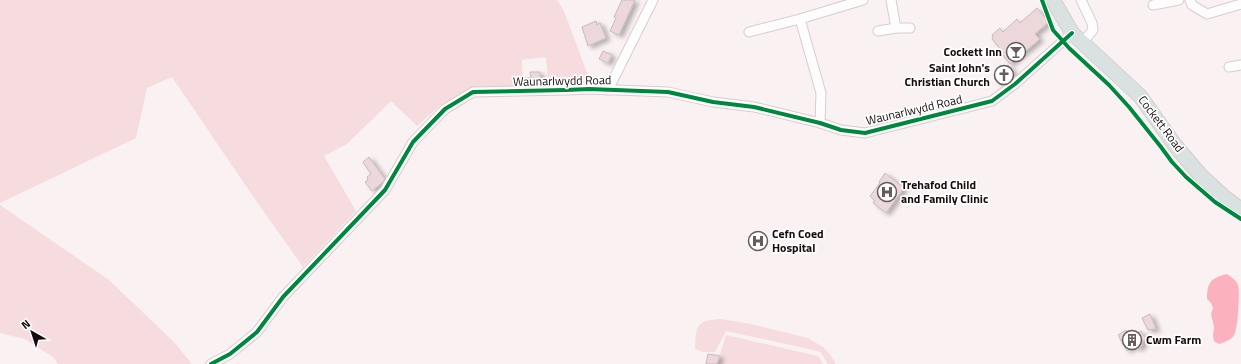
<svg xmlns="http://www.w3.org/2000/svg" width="1241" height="364" font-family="'Titillium Web',sans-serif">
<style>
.green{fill:#f6dcdf}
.water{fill:#fcb1be}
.building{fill:#ecd8db;stroke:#c6bbbd;filter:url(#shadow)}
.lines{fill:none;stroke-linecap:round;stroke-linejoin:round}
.street-casing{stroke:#d8cccd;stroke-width:11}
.primary-casing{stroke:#d4cecf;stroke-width:16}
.street{stroke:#fefdfd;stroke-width:9}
.primary{stroke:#d9e1e1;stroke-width:14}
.cycleway-casing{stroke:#fff;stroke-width:6}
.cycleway{stroke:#00873e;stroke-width:4}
.labels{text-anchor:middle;stroke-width:3.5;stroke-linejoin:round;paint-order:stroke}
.poi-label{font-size:12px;font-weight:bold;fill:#180a0d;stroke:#fff;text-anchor:start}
.street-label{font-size:12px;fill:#180a0d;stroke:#fff}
</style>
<defs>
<filter id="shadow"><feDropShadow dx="4" dy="2.5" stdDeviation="2" flood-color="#0004"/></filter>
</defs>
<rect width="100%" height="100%" fill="#faf1f2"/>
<g class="green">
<path d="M0,0H557L564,11L592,86L549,89L546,57L522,60L523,88L473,91L443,103L417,126L391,101L347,144L324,156L356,211L303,267L250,192L172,77L147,88L136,138L0,203Z"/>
<path d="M0,205L109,280L174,342L192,364H58L53,357L25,339L0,333Z"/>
<path d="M721,319L751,324L808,338L823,347L829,353L836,364H828L821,353L818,351L726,331L715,352H703L695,349C696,326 696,320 721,319Z"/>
<path d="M726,335L818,356L823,364H717Z"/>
</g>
<path class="water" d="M1227,274C1231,277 1236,280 1238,285C1240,292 1238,329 1234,335C1231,340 1225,342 1219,344L1214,341L1213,336L1214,327L1211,314L1213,308L1211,303L1207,299C1207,282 1211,278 1227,274Z"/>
<g class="building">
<path d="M622,0H635L619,35L610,31L616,18L614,17Z"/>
<path d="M1037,8L1049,22L1035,34L1040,39L1010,64L1001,53L1003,52L992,39L993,37L992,35L1000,28L1003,32L1017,19L1020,23Z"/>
<path d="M596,21L597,25L600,23L606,38L588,46L582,27Z"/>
<path d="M603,51L612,55L608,63L599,59Z"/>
<path d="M1008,65L1014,72L1000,85L994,78Z"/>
<path d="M530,72H540V85H525L524,78H531Z"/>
<path d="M369,157L385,179L381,184L372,191L365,182L368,180L367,177L371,174L363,162Z"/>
<path d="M885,173L904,188L886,213L873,203L875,201L870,196L880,183L879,182Z"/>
<path d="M1150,314L1156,329L1148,330L1142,318Z"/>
<path d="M1126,330L1130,337L1141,331L1146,339L1143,341L1142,346L1139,348L1132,347L1127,351L1118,335Z"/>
<path d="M708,354L720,356L717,364H706Z"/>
</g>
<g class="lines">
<defs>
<g id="street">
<path d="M891,0L896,28"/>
<path d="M1081,0L1092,23L1093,30L1082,43"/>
<path d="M1190,0L1192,5L1207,14L1241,4"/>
<path d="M1153,5L1179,0"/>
<path d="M800,19L821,93L820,123"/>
<path d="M878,31L896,28H910"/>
<path d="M749,32L800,19L863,0"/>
<path d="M1229,67L1241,65"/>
<path d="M608,90L653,0"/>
<path d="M211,364L230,354L257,332L283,297L385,190L413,142L445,109L473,92L566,90L589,89L668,92L713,102L754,107L820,123L841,130L865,133L992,101L1015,84L1072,33"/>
</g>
<path id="primary" d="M1053,0L1072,33L1140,96L1174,144L1201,176L1223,196L1241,210"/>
</defs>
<use href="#street" class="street-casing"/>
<use href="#primary" class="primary-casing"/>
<use href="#street" class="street"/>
<use href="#primary" class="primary"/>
<defs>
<g id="cycleway">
<path d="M1042,0L1053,30L1069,48L1109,85L1129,107L1161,147L1172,162L1186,177L1215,202L1241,219"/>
<path d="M211,364L230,354L257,332L283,297L385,190L413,142L445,109L473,92L566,90L589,89L668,92L713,102L754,107L820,123L841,130L865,133L992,101L1015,84L1072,33"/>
</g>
</defs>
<use href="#cycleway" class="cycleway-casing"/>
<use href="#cycleway" class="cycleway"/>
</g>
<defs>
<symbol id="bar-ring" viewBox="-11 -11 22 22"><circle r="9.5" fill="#fff" stroke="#675b5d" stroke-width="1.5"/><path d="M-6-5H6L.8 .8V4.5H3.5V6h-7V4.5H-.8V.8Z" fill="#675b5d"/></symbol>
<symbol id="church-ring" viewBox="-11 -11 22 22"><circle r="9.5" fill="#fff" stroke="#675b5d" stroke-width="1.5"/><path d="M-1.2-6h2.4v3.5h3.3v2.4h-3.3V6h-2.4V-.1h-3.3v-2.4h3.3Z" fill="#675b5d"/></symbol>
<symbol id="hospital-ring" viewBox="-11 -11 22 22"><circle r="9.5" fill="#fff" stroke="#675b5d" stroke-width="1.5"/><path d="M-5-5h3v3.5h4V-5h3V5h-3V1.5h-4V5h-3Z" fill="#675b5d"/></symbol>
<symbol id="building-ring" viewBox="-11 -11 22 22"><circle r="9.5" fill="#fff" stroke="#675b5d" stroke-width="1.5"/><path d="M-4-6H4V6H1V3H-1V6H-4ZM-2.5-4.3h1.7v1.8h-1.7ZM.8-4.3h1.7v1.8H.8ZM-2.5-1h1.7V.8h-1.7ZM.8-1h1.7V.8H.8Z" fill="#675b5d"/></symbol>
</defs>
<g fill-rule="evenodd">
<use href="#bar-ring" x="1005" y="41" width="22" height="22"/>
<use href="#church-ring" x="993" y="64" width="22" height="22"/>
<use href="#hospital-ring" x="876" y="181" width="22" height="22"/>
<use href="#hospital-ring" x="747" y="230" width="22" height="22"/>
<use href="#building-ring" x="1121" y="329" width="22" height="22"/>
</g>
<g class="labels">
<g class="poi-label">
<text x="1002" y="56" text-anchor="end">Cockett Inn</text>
<text x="990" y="72" text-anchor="end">Saint John's<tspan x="990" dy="14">Christian Church</tspan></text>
<text x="901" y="189">Trehafod Child<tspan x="901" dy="14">and Family Clinic</tspan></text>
<text x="772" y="238">Cefn Coed<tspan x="772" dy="14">Hospital</tspan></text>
<text x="1146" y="344">Cwm Farm</text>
</g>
<g class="street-label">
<text transform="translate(562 81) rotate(-1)" y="4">Waunarlwydd Road</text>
<text transform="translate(914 110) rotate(-13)" y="4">Waunarlwydd Road</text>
<text transform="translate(1161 124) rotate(53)" y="4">Cockett Road</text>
</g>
</g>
<g transform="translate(32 332) rotate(321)" stroke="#ffffff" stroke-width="3" paint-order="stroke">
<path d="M0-3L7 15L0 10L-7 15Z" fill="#180a0d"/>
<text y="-6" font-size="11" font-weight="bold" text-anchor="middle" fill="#180a0d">N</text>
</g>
</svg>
